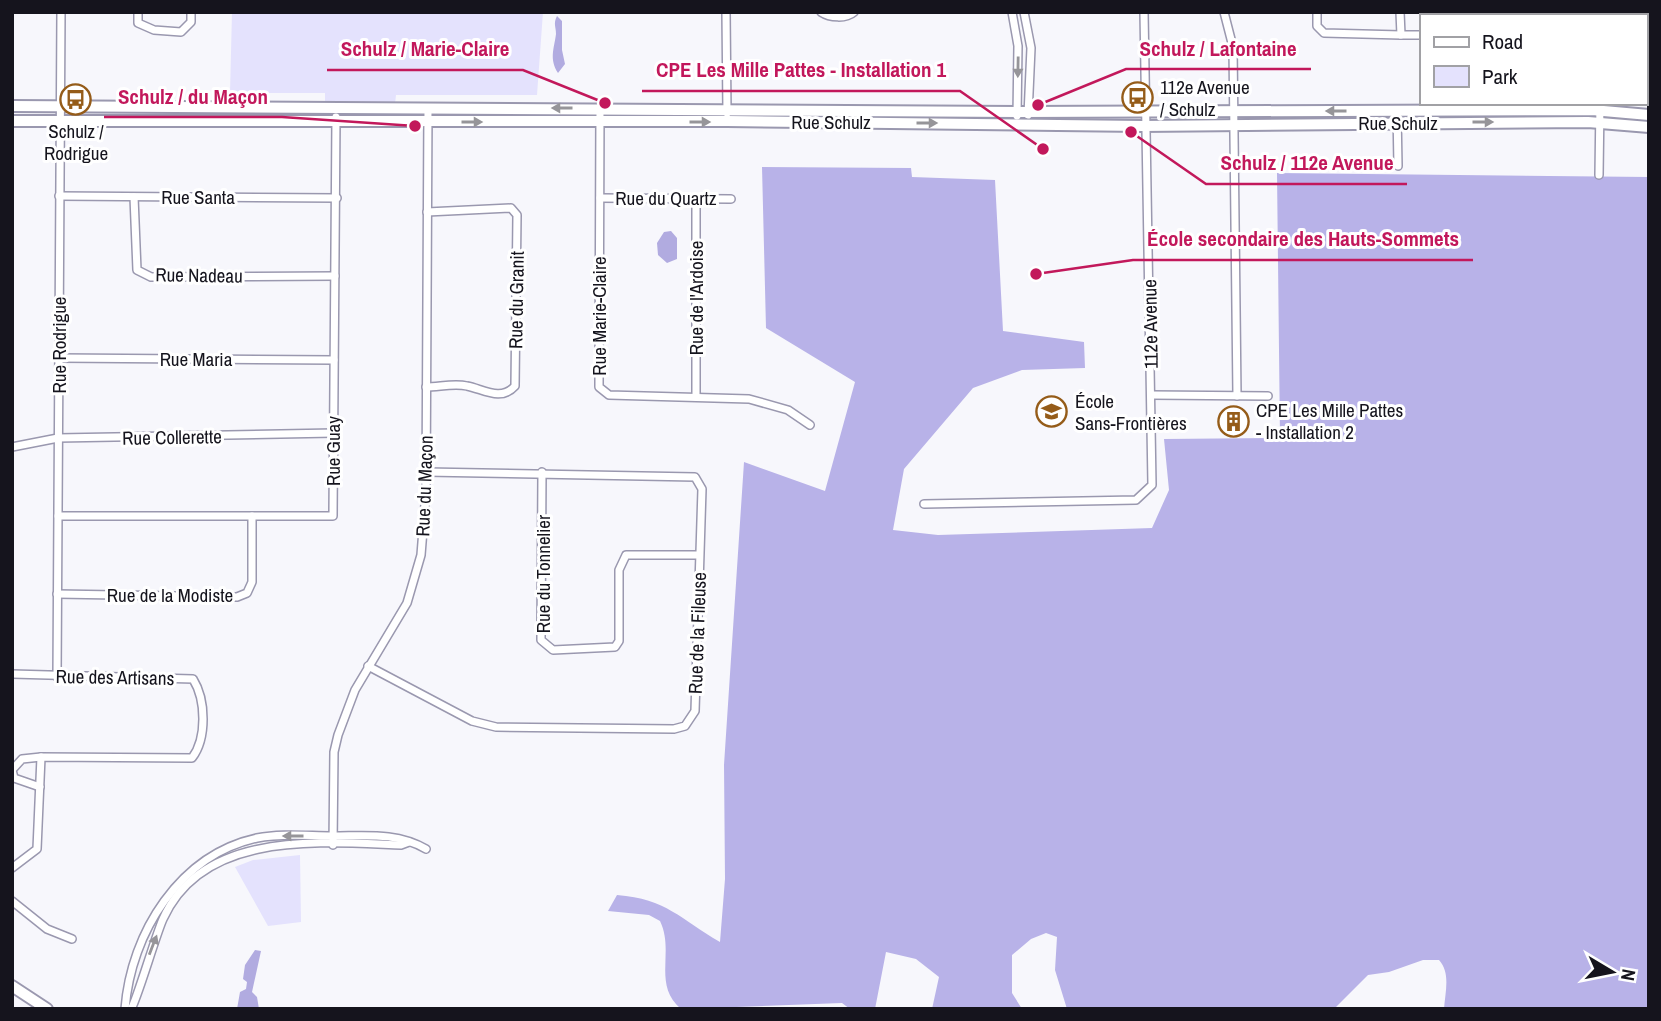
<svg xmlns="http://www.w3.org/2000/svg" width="1661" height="1021" font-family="'Archivo Narrow',sans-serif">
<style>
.green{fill:#e4e2fd}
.forest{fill:#b8b2e8}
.water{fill:#b1abe0}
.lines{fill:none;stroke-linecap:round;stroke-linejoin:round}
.street-casing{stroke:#9a98af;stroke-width:10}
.secondary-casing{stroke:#9a98af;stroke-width:14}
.street{stroke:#fff;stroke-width:7}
.secondary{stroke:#fff;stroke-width:10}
.oneway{fill:#969599}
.labels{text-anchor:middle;stroke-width:6;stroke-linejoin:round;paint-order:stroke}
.poi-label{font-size:19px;fill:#15141d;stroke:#fff;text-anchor:start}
.street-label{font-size:19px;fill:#15141d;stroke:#fff}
.leader{fill:none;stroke:#c2185b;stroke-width:2.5}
.callout-dot{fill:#c2185b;stroke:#fff;stroke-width:2.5}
.callout-label{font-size:21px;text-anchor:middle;font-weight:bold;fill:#c2185b;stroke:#fff;stroke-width:6;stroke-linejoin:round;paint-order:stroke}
</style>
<rect width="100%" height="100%" fill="#f7f7fc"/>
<g class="green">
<path d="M232,12H543L537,95H396L395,104H325V93H230Z"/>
<path d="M300,855L301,922L268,926L235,867L253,860Z"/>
</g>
<path class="forest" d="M762,167L911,168L912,177L995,180L1003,331L1084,342L1085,368L1022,370L973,388L904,469L893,530L938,535L1152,528L1169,490L1164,439L1280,438L1277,173L1649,177V1009H1444C1445,993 1451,973 1439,960H1423L1389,972L1368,975L1334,1009H1067L1055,970L1057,937L1046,933L1031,939L1012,955V993L1022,1009H932L939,977L916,959L886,952L875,1009H850L842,1003L681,1009C652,984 675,952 660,921L649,915L608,911L617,895C667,899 680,919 720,942L725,879L724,765L744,462L825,491L855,382L766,328Z"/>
<g class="water">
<path d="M557,16L562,21V50L565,64L558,73C549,59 554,49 556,34C556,26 553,24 557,16Z"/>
<path d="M671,231L677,238V259L667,263L658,255L657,243L664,232Z"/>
<path d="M255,950L261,951L252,992L257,997L259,1009H237L240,992L246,989L247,982L243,979L245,965Z"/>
</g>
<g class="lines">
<defs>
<g id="street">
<path d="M138,12V23L154,30L181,32L191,22V12"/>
<path d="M726,12L727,113"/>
<path d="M821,12C830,18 846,19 854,12"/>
<path d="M1012,12L1018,46L1017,116"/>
<path d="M1024,12L1031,48L1028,115"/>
<path d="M1224,12L1233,47L1237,396"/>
<path d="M1317,12V26L1324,33L1401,35"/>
<path d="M1400,12L1401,35H1421"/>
<path d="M1601,12V16"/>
<path d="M1512,16L1513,12"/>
<path d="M1645,22L1649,21"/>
<path d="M600,108L599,387L609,395L749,399L788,410L810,425"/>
<path d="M1397,111L1398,166"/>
<path d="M1599,175L1600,103"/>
<path d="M59,196L337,198"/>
<path d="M134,197L137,270L151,277L335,276"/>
<path d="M600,198L731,199"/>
<path d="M59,358L334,360"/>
<path d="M426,387C439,387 454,383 467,386C483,389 501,402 515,386L517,215L511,208L427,212"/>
<path d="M1151,395L1268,396"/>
<path d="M696,397V198"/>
<path d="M12,447L58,438L334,433"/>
<path d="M542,472L541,640L553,650L615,647L619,641V570L626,555H699"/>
<path d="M924,504L1136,500L1152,485L1144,12"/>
<path d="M58,516H333L336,117"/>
<path d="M57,594L237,597L247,593L252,582V516"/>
<path d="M368,666L472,721L496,727L674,729L685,726L695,711L702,489L695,477L426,472"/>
<path d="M12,674L193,679C206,700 207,738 192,758L41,757L37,849L12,868"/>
<path d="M57,677L61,12"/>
<path d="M40,787L14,778L12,770L22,759L41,757"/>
<path d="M333,845L334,752L338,735L355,690L407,603L421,555L426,492L428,108"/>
<path d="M12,901L47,929L72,939"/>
<path d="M125,1009C131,932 180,855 257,838C281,833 308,836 333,836C366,836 397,832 426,849"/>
<path d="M131,1009C136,1003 156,934 163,919C203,830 320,842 401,845L409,842"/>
</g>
<g id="secondary">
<path d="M12,106L1022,112L1592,110L1649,115"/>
<path d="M12,121H727L1142,126L1588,122L1649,127"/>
<path d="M12,986L47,1009"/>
</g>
</defs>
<use href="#street" class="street-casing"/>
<use href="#secondary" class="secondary-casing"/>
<use href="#street" class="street"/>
<use href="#secondary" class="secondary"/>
</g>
<defs><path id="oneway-solid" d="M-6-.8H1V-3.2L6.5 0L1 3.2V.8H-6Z" transform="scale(1.75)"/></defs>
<g class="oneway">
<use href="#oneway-solid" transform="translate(1018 67) rotate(91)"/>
<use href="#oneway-solid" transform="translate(562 108) rotate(-180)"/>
<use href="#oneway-solid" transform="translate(1336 111) rotate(-180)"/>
<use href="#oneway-solid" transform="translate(472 122)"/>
<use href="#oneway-solid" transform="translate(700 122)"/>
<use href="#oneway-solid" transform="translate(1483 122)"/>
<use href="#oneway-solid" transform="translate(927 123)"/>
<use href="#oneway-solid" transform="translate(293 836) rotate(180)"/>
<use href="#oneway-solid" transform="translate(153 945) rotate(-69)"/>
</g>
<defs>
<symbol id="bus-ring" viewBox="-11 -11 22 22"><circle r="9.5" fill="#fff" stroke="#955c19" stroke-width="1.5"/><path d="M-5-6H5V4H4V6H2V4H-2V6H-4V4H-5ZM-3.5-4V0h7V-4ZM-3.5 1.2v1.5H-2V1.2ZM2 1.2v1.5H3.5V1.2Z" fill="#955c19"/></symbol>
<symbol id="school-ring" viewBox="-11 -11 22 22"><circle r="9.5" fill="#fff" stroke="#955c19" stroke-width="1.5"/><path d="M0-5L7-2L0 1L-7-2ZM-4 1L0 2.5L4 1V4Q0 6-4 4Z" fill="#955c19"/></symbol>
<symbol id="building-ring" viewBox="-11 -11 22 22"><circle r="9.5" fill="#fff" stroke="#955c19" stroke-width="1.5"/><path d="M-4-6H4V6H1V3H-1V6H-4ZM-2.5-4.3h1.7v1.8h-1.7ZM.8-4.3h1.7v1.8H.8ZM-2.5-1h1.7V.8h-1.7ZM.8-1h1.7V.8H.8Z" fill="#955c19"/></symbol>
</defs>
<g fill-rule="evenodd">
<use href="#bus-ring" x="1120" y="80" width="35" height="35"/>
<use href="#bus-ring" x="58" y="82" width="35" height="35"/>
<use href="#school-ring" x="1034" y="394" width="35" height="35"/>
<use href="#building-ring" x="1216" y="404" width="35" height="35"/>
</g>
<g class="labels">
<g class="poi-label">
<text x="1160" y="94">112e Avenue<tspan x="1160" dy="22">/ Schulz</tspan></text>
<text x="76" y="138" text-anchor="middle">Schulz /<tspan x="76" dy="22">Rodrigue</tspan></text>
<text x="1075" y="408">École<tspan x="1075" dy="22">Sans-Frontières</tspan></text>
<text x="1256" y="417">CPE Les Mille Pattes<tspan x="1256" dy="22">- Installation 2</tspan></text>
</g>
<g class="street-label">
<text x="831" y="129">Rue Schulz</text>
<text x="1398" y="130">Rue Schulz</text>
<text x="198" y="204">Rue Santa</text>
<text x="666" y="205">Rue du Quartz</text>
<text transform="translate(199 275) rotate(1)" y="7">Rue Nadeau</text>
<text transform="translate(696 298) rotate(-90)" y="7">Rue de l'Ardoise</text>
<text transform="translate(516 300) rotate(-89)" y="7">Rue du Granit</text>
<text transform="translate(599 316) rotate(-90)" y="7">Rue Marie-Claire</text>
<text transform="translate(1150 324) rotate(-91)" y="7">112e Avenue</text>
<text transform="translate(59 345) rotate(-90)" y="7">Rue Rodrigue</text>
<text x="196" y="366">Rue Maria</text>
<text transform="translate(172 437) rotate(-1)" y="7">Rue Collerette</text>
<text transform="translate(333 451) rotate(-90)" y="7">Rue Guay</text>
<text transform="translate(424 486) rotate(-88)" y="7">Rue du Maçon</text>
<text transform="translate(543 574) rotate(-90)" y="7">Rue du Tonnelier</text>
<text x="170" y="602">Rue de la Modiste</text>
<text transform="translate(697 633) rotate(-88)" y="7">Rue de la Fileuse</text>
<text transform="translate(115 677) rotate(1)" y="7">Rue des Artisans</text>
</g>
</g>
<path class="leader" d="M1038 105L1126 69H1311M605 103L523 70H327M1043 149L960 91H642M415 126L282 117H104M1131 132L1206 184H1407M1036 274L1133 260H1473"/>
<g class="callout-dot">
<circle cx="1038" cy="105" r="7"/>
<circle cx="605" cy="103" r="7"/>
<circle cx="1043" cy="149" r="7"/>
<circle cx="415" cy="126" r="7"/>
<circle cx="1131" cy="132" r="7"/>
<circle cx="1036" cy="274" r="7"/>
</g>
<g class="callout-label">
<text x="1218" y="56">Schulz / Lafontaine</text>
<text x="425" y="56">Schulz / Marie-Claire</text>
<text x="801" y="77">CPE Les Mille Pattes - Installation 1</text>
<text x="193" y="104">Schulz / du Maçon</text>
<text x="1307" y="170">Schulz / 112e Avenue</text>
<text x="1303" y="246">École secondaire des Hauts-Sommets</text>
</g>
<rect width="1661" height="1021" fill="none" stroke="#15141d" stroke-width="28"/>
<rect x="1420" y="14" width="228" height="91" fill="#ffffff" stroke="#a1a1a5" stroke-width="2"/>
<rect x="1434" y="37" width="35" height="10" fill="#ffffff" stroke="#a1a1a5" stroke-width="2"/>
<text x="1482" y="49" font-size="21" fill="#15141d">Road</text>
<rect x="1434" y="66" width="35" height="21" fill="#e4e2fd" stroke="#a1a1a5" stroke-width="2"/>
<text x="1482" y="84" font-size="21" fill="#15141d">Park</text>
<g transform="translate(1612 972) rotate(100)" stroke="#ffffff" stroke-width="5" paint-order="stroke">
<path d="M0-5L12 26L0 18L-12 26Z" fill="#15141d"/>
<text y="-10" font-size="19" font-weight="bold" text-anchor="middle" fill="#15141d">N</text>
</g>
</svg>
